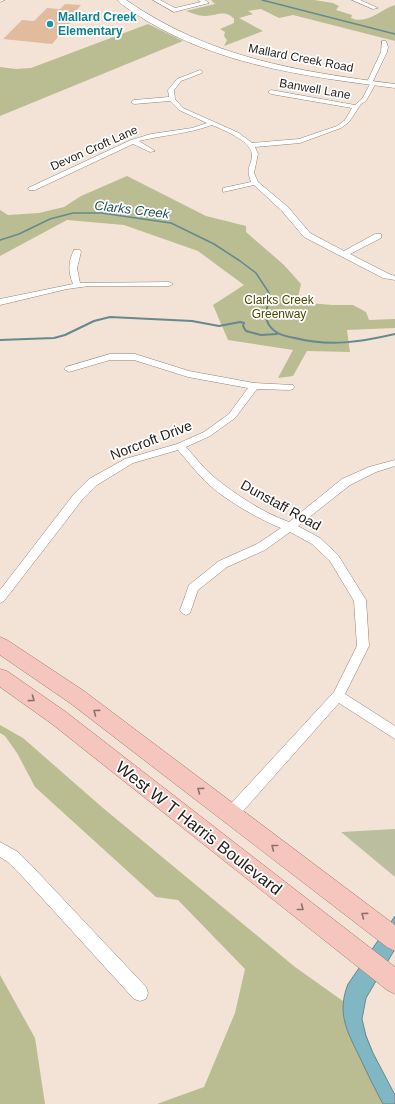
<svg xmlns="http://www.w3.org/2000/svg" width="395" height="1104" font-family="Helvetica,sans-serif">
<style>
.green{fill:#bbbf9f}
.forest{fill:#b9bd91}
.water{fill:#80b7c2;stroke:#64898f}
.lines{fill:none;stroke-linecap:round;stroke-linejoin:round}
.stream-far1{stroke:#64898f;stroke-width:1.5}
.stream{stroke:#64898f;stroke-width:2}
.building{fill:#e2bb9e}
.minor-casing{stroke:#928478;stroke-width:1}
.secondary-casing{stroke:#928478;stroke-width:1}
.primary-casing{stroke:#a87267;stroke-width:1}
.minor{fill:#fff;fill-rule:evenodd}
.secondary{fill:#fff;fill-rule:evenodd}
.primary{fill:#f5c6bd;fill-rule:evenodd}
.oneway{stroke:#8c726a}
.culture-dot{fill:#0f9aa8;stroke:#fff;stroke-width:1.5}
.labels{text-anchor:middle;stroke-width:3.5;stroke-linejoin:round;paint-order:stroke}
.far-culture-label{font-size:12px;font-weight:bold;fill:#0d838f;stroke:#fff;text-anchor:start}
.far-street-label{font-size:12px;fill:#231d18;stroke:#fff}
.far-park-label{font-size:12px;fill:#484a00;stroke:#fff}
.far-water-label{font-size:13px;font-style:italic;fill:#1e4f57;stroke:#fff}
.street-label{font-size:14px;fill:#231d18;stroke:#fff}
.near-street-label{font-size:17px;fill:#231d18;stroke:#fff}
</style>
<rect width="100%" height="100%" fill="#f3e3d6"/>
<path class="green" d="M395,829V877L341,832Z"/>
<g class="forest">
<path d="M211,0H314L333,3L339,6L336,10L352,15L351,18C368,25 379,10 395,5V41L293,15L279,18L261,9L248,11L253,14L239,18L263,31L224,46L227,40L224,36L225,32L220,29L234,23V19C225,9 217,16 205,16C199,16 192,13 186,11L215,4Z"/>
<path d="M148,24L183,41L0,116V67L16,69L31,68Z"/>
<path d="M127,176L206,216L246,226V232L284,265L301,284L297,302L332,305H353L366,312L369,320L395,319V328L347,330L350,352L307,351L293,376L278,378L293,350L228,340L213,305L244,285L198,251L124,225L67,220L0,256V210L8,215L39,213L64,207L81,196Z"/>
<path d="M0,725L23,738L103,808L295,967L357,1011L383,1078L395,1104H157L204,1087L235,1013L245,969L178,900L156,897L35,787L17,753L5,736L0,733Z"/>
<path d="M0,975L35,1038L45,1104H0Z"/>
</g>
<path class="water" d="M395,916V949L366,998L362,1019L366,1036L373,1053L395,1095V1104H383C375,1089 368,1075 361,1060C348,1033 336,1014 348,984Z"/>
<g class="lines">
<g class="stream-far1">
<path d="M262,0L395,34"/>
<path d="M0,240L19,234L50,219L73,213H101L171,223L214,244L240,261L256,273L269,293V295"/>
</g>
<g class="stream">
<path d="M269,294C269,304 263,316 269,325C275,334 284,336 295,338C329,347 361,342 395,334"/>
<path d="M0,340L54,338L65,335L94,321L110,317L192,321L219,326L240,322L244,323L243,326L246,331L261,335L277,334"/>
</g>
</g>
<path class="building" d="M65,4L81,5L76,11H80L52,44L3,39L22,20L34,21L47,8L60,9Z"/>
<g class="lines">
<defs>
<g id="minor">
<path d="M0,0H5L0,2Z"/>
<path d="M153,0H160L175,8L201,2L198,0H205L209,3L174,12Z"/>
<path d="M352,0H360L378,8L373,9Z"/>
<path d="M382,41H386L388,47L387,52L373,81L376,83L366,101L361,104L349,122L341,128L300,143L255,147L258,154L254,173L258,182L288,207L310,233L344,251L375,234H381V238L350,254L389,274L395,276V280L383,278L304,237L282,211L254,185L223,192V188L251,182C245,166 252,167 252,154C250,140 223,130 212,125C188,134 163,135 139,141L155,151L150,152L133,144L35,190H29L28,188L131,140L151,134L192,128L207,123L179,110L170,101L134,104L131,102L134,100L169,97L168,90L177,79L200,70L202,71V73L181,81L174,90L175,99L183,108L239,133L252,143L299,139L337,126L345,120L352,108L271,94L268,92L271,90L355,105L362,99L370,84L367,82L381,52Z"/>
<path d="M74,250H80L81,252L77,268L80,283L169,282L173,284L169,286H89L67,289L0,305V299L73,284C68,272 68,262 74,250Z"/>
<path d="M110,354H135L189,371L254,383L293,385L295,387L293,389L290,390L257,389L235,418L210,436L186,447C195,457 204,469 214,477C236,495 262,512 289,522L342,479L369,467L395,460V466L376,472L350,485L298,526L320,538L338,555L366,600L369,646L345,694L395,726V739L339,703L236,819L231,821L226,819L224,814L226,809L334,692L357,646L354,601L330,561L312,544L290,532L265,550L227,567L198,590L190,613L186,615L182,613L180,610L189,585L219,561L257,544L281,528C258,519 222,498 205,481C195,471 187,460 178,450L133,463L97,485L82,500L4,601L0,603V590L74,494L89,479L125,459L177,444L204,432L229,414L248,388L188,377L134,360H110L69,372L64,369L66,367Z"/>
<path d="M0,842L18,852L31,865L146,987L148,993L146,999L140,1001L134,999L21,875L8,862L0,857Z"/>
</g>
<path id="secondary" d="M117,0H126C210,58 296,71 395,84V88C310,77 222,66 147,21C138,15 125,8 117,0Z"/>
<g id="primary">
<path d="M0,637L7,640L84,691L395,925V951L387,947L70,703L0,655Z"/>
<path d="M0,669L7,671L66,712L395,967V994L387,990L52,724L0,687Z"/>
</g>
</defs>
<use href="#minor" class="minor-casing"/>
<use href="#secondary" class="secondary-casing"/>
<use href="#primary" class="primary-casing"/>
<use href="#minor" class="minor"/>
<use href="#secondary" class="secondary"/>
<use href="#primary" class="primary"/>
</g>
<defs><path id="oneway-chevron" d="M-2-3.5L2.5 0L-2 3.5" fill="none" stroke-width="1.6" stroke-linecap="round" stroke-linejoin="round"/></defs>
<g class="oneway">
<use href="#oneway-chevron" transform="translate(32 699) rotate(36)"/>
<use href="#oneway-chevron" transform="translate(96 712) rotate(-143)"/>
<use href="#oneway-chevron" transform="translate(200 790) rotate(-143)"/>
<use href="#oneway-chevron" transform="translate(274 847) rotate(-142)"/>
<use href="#oneway-chevron" transform="translate(301 908) rotate(38)"/>
<use href="#oneway-chevron" transform="translate(364 915) rotate(-143)"/>
</g>
<circle class="culture-dot" cx="50" cy="24" r="4"/>
<g class="labels">
<g class="far-culture-label">
<text x="58" y="21">Mallard Creek<tspan x="58" dy="14">Elementary</tspan></text>
</g>
<g class="far-street-label">
<text transform="translate(301 58) rotate(11)" y="4">Mallard Creek Road</text>
<text transform="translate(315 89) rotate(10)" y="4">Banwell Lane</text>
<text transform="translate(94 148) rotate(-24)" y="4">Devon Croft Lane</text>
</g>
<g class="far-park-label">
<text x="279" y="304">Clarks Creek<tspan x="279" dy="14">Greenway</tspan></text>
</g>
<g class="far-water-label">
<text transform="translate(132 209) rotate(7)" y="5">Clarks Creek</text>
</g>
<g class="street-label">
<text transform="translate(151 440) rotate(-21)" y="5">Norcroft Drive</text>
<text transform="translate(281 505) rotate(29)" y="5">Dunstaff Road</text>
</g>
<g class="near-street-label">
<text transform="translate(199 828) rotate(38)" y="6">West W T Harris Boulevard</text>
</g>
</g>
</svg>
